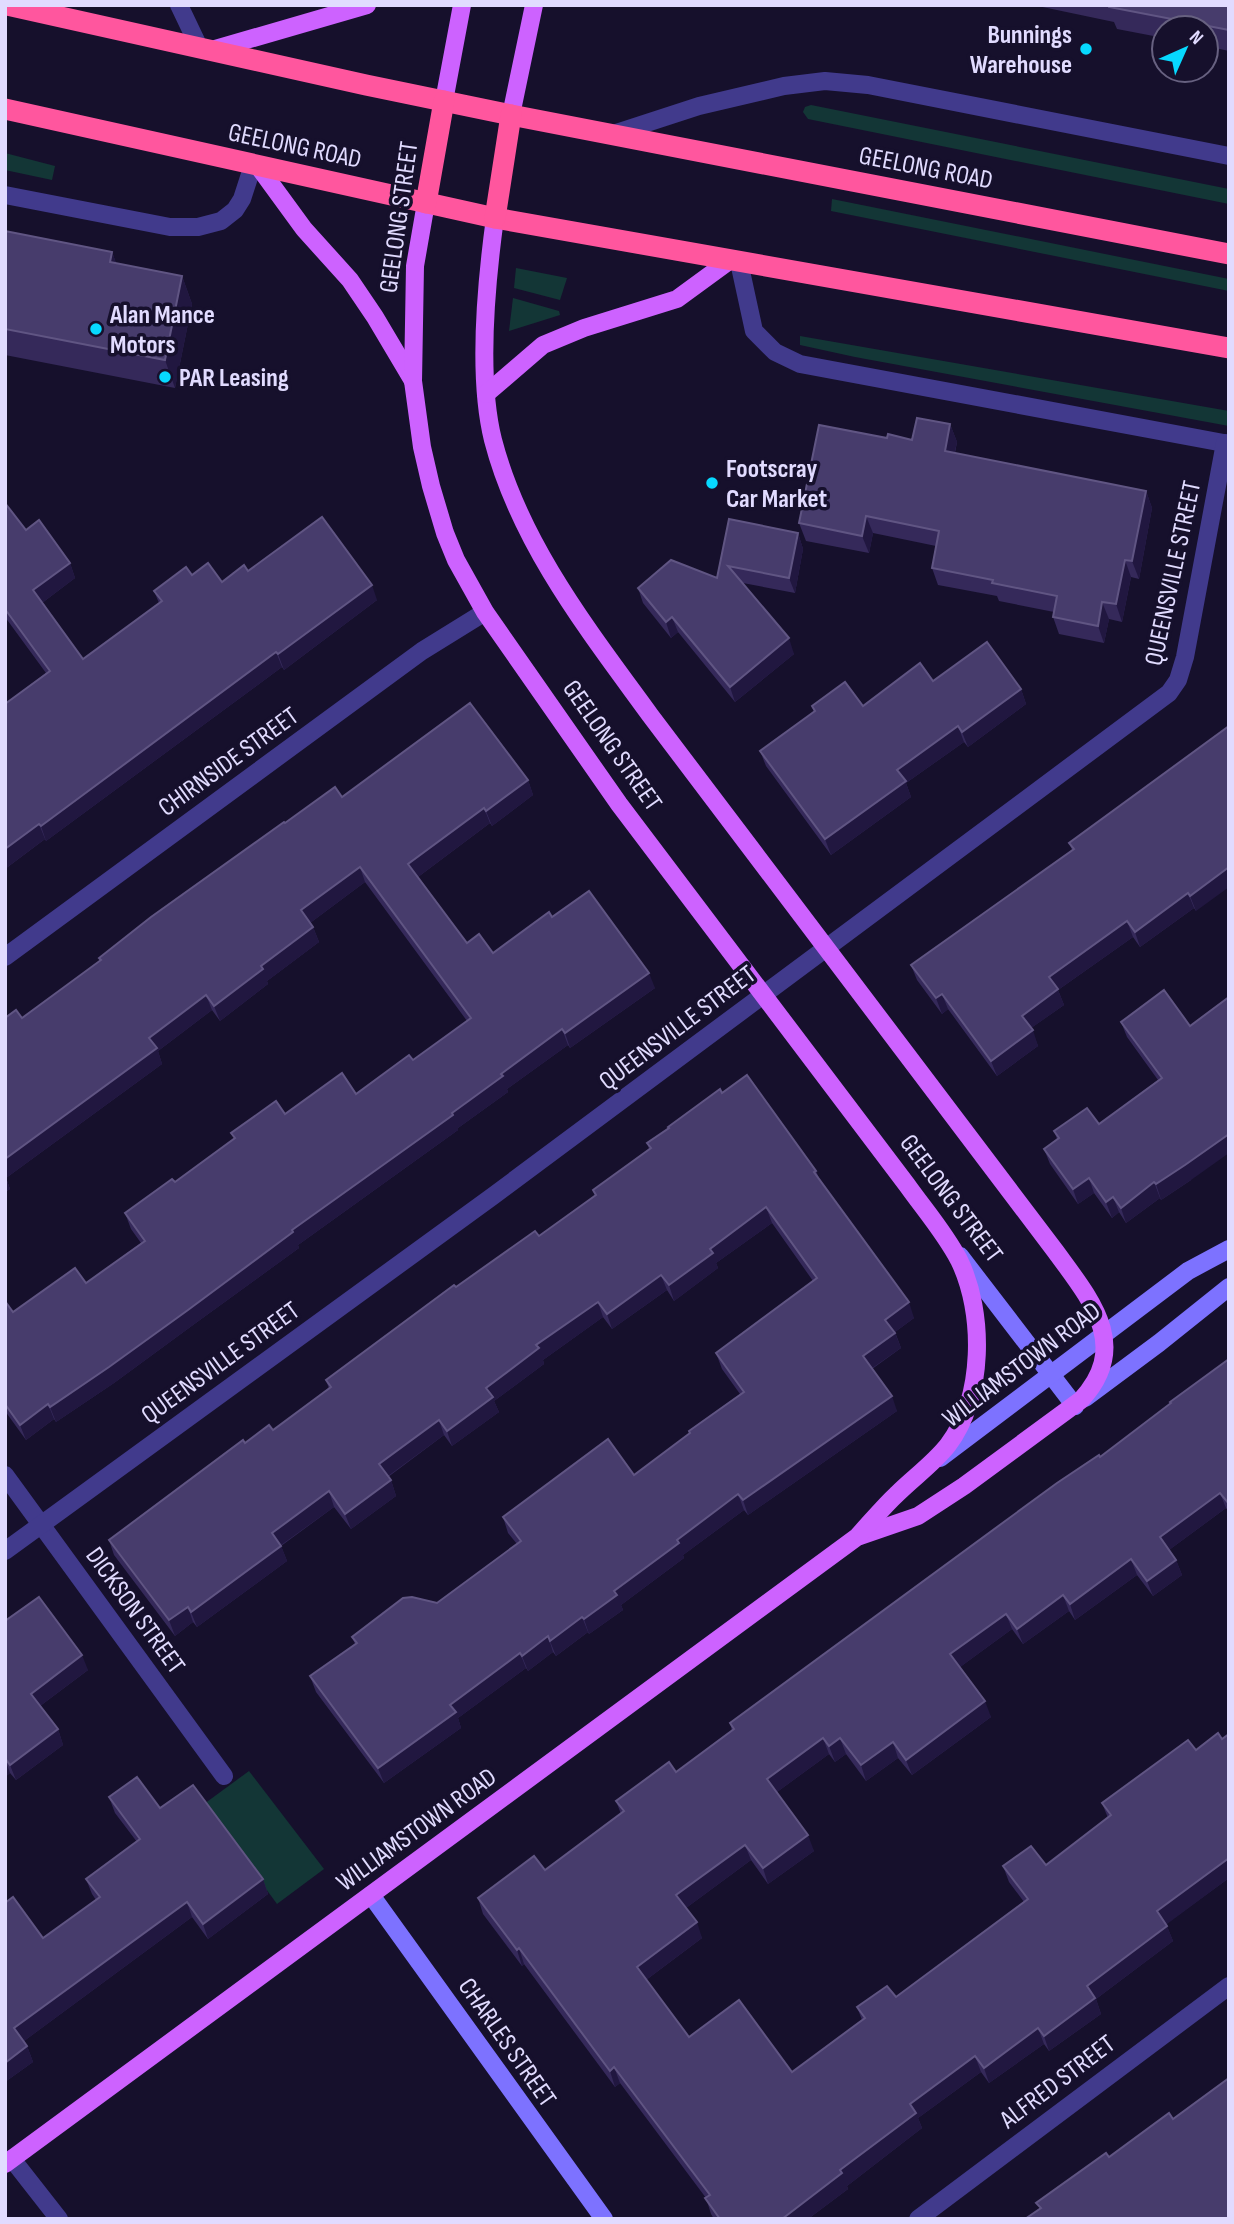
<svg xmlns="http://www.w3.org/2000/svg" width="1234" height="2224" font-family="'Sofia Sans Condensed',sans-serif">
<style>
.green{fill:#133636}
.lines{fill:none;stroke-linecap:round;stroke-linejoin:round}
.street{stroke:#413a8c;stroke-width:18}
.secondary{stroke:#7d72ff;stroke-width:18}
.primary{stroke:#cd62ff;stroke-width:18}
.highway{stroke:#ff569e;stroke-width:21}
.wall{fill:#35295a}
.shaded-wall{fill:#211740}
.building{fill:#473c6c;stroke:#605583;stroke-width:2}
.poi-dot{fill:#07d9ff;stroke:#16102c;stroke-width:2.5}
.labels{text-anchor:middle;stroke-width:7;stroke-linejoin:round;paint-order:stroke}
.poi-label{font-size:26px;font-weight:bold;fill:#e1dbff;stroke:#16102c;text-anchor:start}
.street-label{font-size:26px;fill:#e1dbff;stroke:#16102c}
</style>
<rect width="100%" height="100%" fill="#16102c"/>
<g class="green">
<path d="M811,105L1229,189V204L808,119L803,112L805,107Z"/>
<path d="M5,153L55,166L52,180L5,170Z"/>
<path d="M832,199L1229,279V291L831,211Z"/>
<path d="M516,268L567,278L560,300L514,288Z"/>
<path d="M513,298L559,311L560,315L509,331Z"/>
<path d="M800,336L1229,411V426L855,357L800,345Z"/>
<path d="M249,1771L324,1869L277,1904L204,1804Z"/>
</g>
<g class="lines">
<g class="street">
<path d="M179,5L199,47"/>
<path d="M613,134L699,106L784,86L825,81L868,85L1229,156"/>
<path d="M5,195L170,227H198L221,221L235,210L242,199L253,165"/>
<path d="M739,262L754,331L775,352L800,364L1229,444"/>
<path d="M5,957L422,651L485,612"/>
<path d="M5,1475L224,1776"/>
<path d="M5,1551L493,1196L1169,693L1178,680L1185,657L1225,443"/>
<path d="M12,2159L59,2219"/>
<path d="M918,2219L1229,1986"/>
</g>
<g class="secondary">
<path d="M960,1256L1075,1406"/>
<path d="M1085,1398L1159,1343L1229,1287"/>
<path d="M940,1458L1188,1271L1229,1249"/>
<path d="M371,1895L604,2219"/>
</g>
<g class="primary">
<path d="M212,50L367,5"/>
<path d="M444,101L462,5"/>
<path d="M511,115L534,5"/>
<path d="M258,166L304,229L350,280L375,317L413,381"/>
<path d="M495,218C486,284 477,376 493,440C520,544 589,631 650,715L1056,1252C1091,1300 1131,1346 1081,1400L964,1486L918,1516L860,1536"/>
<path d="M486,394L543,345L584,328L677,299L729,261"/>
<path d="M5,2164L857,1537C870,1523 883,1507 897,1494C914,1477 933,1464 948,1445C984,1398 985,1313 959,1260C945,1233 924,1209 907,1185L619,804L485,612L456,560L445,533L431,486L422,447L413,381L415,266L426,203"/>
</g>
<g class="highway">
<path d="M7,5L366,85L511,115L1229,254"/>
<path d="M5,109L495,218L1229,348"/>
<path d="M426,203L444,101"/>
<path d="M495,218L511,115"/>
</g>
</g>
<g class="wall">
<path d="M1033,5H1229V51L1206,46V28H1164V38L1117,29L1114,22Z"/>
<path d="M5,231L112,252L116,263L182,276L192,304L175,388L5,355Z"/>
<path d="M950,424L957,442L955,453L1146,491L1152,508L1139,579L1131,577L1122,622L1109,619L1104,643L1059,634L1053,617L1054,612L999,601L997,596L938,585L932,568L936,546L873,533L869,553L806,541L799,523L887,438L912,440Z"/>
<path d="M5,503L26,530L70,563L75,578L42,603L83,659L159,603L154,591L192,575L222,582L248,571L377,600L284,670L282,667L46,841L45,839L5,869V704L46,673L5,617Z"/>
<path d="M729,519L798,533L803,549L795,593L743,583L794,654L735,702L678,632L671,638L643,603L638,588L717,578Z"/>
<path d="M933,681L1021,689L1026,704L968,747L964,742L906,783L911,797L831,855L766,766L760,751L814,712L812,706H863Z"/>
<path d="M1229,726L1196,911L1194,908L1140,947L1133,937L1058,990L1064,1005L1031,1028L1038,1046L997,1076L948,1009L942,1014L917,980L911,965L1072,850L1069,843Z"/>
<path d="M528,780L533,795L492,826L490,823L418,877L467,943L493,953L552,917L655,988L570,1048L568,1045L507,1089L508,1092L458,1128V1130L298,1245L299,1248L193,1325L114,1383L56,1422L54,1419L26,1440L5,1411V1301L13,1312L86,1283L141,1243L131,1229L125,1213L175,1182L234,1139L231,1133L285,1114L356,1094L413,1060L467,1021L365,882L310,923L313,927L319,942L267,981L268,984L220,1021L212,1010L158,1051L162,1064L6,1178L10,1189L5,1192V1018H22L100,961L99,958L285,823L342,797Z"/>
<path d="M1121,1022L1190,1026L1191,1180L1161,1200L1160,1198L1126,1223L1119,1212L1112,1218L1094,1193L1078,1204L1050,1164L1044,1149L1057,1139L1054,1131L1099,1124L1158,1080L1127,1037Z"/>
<path d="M722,1093L816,1171L820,1180L914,1318L895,1332L901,1348L872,1369L897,1411L748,1515L744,1510L683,1555L684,1558L621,1605L623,1610L589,1634L588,1632L556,1656L553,1652L528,1671L526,1668L458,1718L461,1728L384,1783L316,1692L310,1676L355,1644L352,1637L437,1603L517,1544L508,1533L503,1517L634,1475L690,1433L689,1431L740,1394L722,1369L716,1353L813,1281L772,1223L716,1263L718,1268L674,1301L667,1290L612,1329L603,1317L543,1360L544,1364L494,1401L499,1412L452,1446L444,1435L388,1477L391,1480L396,1496L351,1529L334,1507L281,1546L287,1561L197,1627L193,1622L175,1636L114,1555L109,1540L245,1443L273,1430L329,1389L326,1380L456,1287L539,1236L595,1196L593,1190L649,1149L647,1143Z"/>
<path d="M1229,1359V1512L1226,1508L1169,1550L1176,1560L1182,1575L1153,1596L1137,1575L1075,1620L1069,1611L1023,1644L1012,1629L960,1667L991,1717L912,1775L898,1758L866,1781L846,1754L835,1762L829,1754L777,1792L814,1851L768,1884L751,1860L686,1908L702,1938L646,1980L689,2037L792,2072L862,2020L857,2007L896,1997L1024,1902L1009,1882L1003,1866L1046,1865L1108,1818L1102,1803L1229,1878L1166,1924L1173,1941L1096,1999L1101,2014L1049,2051L1044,2044L989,2083L981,2072L918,2118L922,2128L847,2186L848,2189L808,2219H714L711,2214L706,2198L620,2083L615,2087L524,1964L522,1966L483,1914L478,1898L545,1870L621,1814L616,1801L676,1772L732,1731L730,1723L1100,1457Z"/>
<path d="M5,1621L88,1670L40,1706L58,1729L63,1745L16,1780L10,1773L5,1777Z"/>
<path d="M109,1797L160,1808L263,1879L268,1894L208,1939L192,1917L24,2041L27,2046L33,2062L5,2082V1903L43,1938L96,1900L92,1894L86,1879L137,1842L115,1813Z"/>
</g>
<g class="shaded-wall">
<path d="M112,252L122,280L110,262Z"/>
<path d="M182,276L192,304L175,388L165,360Z"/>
<path d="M950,424L957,442L951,468L945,451Z"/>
<path d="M1146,491L1152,508L1139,579L1132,561Z"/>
<path d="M866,516L873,533L869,553L862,536Z"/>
<path d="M798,533L803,549L795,593L789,578Z"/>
<path d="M1125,560L1131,577L1122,622L1116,604Z"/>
<path d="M70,563L75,578L38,606L33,590Z"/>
<path d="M372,585L377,600L284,670L278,654Z"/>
<path d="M1102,602L1109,619L1104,643L1098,626Z"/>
<path d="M672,617L678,632L671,638L666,622Z"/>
<path d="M789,638L794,654L735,702L730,687Z"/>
<path d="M276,652L282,667L46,841L41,826Z"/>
<path d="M1021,689L1026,704L968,747L962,732Z"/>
<path d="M958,726L964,742L906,783L911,797L831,855L825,839L897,770Z"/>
<path d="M528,780L533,795L492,826L486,811Z"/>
<path d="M484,808L490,823L414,880L408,864Z"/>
<path d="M39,824L45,839L5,869V849Z"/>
<path d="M360,867L365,882L306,926L301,910Z"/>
<path d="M1229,867V887L1196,911L1190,896Z"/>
<path d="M1188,893L1194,908L1140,947L1135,932Z"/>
<path d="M1127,921L1133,937L1058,990L1064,1005L1027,1031L1022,1016L1049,977Z"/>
<path d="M313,927L319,942L267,981L268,984L220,1021L214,1006L261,966Z"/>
<path d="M649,973L655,988L570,1048L565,1033Z"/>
<path d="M942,994L948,1009L942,1014L936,998Z"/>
<path d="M206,995L212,1010L158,1051L162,1064L6,1178L10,1189L5,1192V1159L149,1038Z"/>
<path d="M562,1029L568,1045L507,1089L508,1092L458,1128V1130L298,1245L299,1248L193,1325L114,1383L56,1422L50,1407L452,1113L501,1074Z"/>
<path d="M1033,1030L1038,1046L997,1076L991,1061Z"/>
<path d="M1229,1134V1153L1191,1180L1161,1200L1156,1184Z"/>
<path d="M1089,1178L1094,1193L1078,1204L1073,1189Z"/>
<path d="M1154,1182L1160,1198L1126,1223L1121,1208Z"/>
<path d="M1113,1197L1119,1212L1112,1218L1106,1202Z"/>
<path d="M766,1207L772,1223L716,1263L718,1268L674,1301L669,1285L710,1249Z"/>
<path d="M661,1275L667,1290L612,1329L607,1314Z"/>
<path d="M598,1302L603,1317L543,1360L544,1364L494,1401L499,1412L452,1446L447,1431L486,1388L536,1345Z"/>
<path d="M909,1302L914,1318L891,1335L885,1320Z"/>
<path d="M895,1333L901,1348L868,1371L863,1356Z"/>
<path d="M892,1396L897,1411L748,1515L743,1500Z"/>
<path d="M48,1404L54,1419L26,1440L20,1425Z"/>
<path d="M439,1420L444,1435L384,1479L379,1464Z"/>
<path d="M391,1480L396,1496L351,1529L345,1514Z"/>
<path d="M329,1491L334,1507L277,1548L272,1533Z"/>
<path d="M1220,1493L1226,1508L1165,1553L1160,1537Z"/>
<path d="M738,1494L744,1510L683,1555L684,1558L621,1605L623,1610L589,1634L584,1619L614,1591L677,1540Z"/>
<path d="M281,1546L287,1561L197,1627L191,1612Z"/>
<path d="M1131,1559L1137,1575L1075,1620L1070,1604Z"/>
<path d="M1176,1560L1182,1575L1153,1596L1147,1581Z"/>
<path d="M1063,1595L1069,1611L1023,1644L1017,1629Z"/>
<path d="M188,1607L193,1622L175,1636L169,1620Z"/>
<path d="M1006,1614L1012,1629L956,1670L950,1654Z"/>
<path d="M582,1617L588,1632L556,1656L550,1641Z"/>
<path d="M548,1636L553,1652L528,1671L522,1656Z"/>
<path d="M520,1653L526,1668L458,1718L461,1728L384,1783L378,1768L450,1705Z"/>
<path d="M82,1655L88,1670L36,1709L31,1694Z"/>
<path d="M985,1701L991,1717L912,1775L906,1760Z"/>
<path d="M58,1729L63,1745L16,1780L10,1765Z"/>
<path d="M823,1738L829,1754L773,1795L767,1779Z"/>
<path d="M840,1738L846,1754L835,1762L829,1746Z"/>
<path d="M893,1742L898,1758L866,1781L861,1765Z"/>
<path d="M5,1759L10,1773L5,1777Z"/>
<path d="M808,1835L814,1851L768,1884L763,1868Z"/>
<path d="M745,1845L751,1860L682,1911L676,1895Z"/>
<path d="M1229,1858V1878L1163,1927L1157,1911Z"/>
<path d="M263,1879L268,1894L208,1939L203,1924Z"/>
<path d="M187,1902L192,1917L20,2044L14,2028Z"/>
<path d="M697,1922L702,1938L642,1983L637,1967Z"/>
<path d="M1167,1926L1173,1941L1096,1999L1101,2014L1049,2051L1044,2036L1087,1986Z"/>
<path d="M519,1948L524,1964L522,1966L517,1950Z"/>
<path d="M1038,2028L1044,2044L989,2083L984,2068Z"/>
<path d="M27,2046L33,2062L5,2082V2063Z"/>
<path d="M975,2056L981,2072L918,2118L922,2128L847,2186L848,2189L808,2219H782L840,2170L910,2104Z"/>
<path d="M614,2067L620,2083L615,2087L610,2071Z"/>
</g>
<g class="building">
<path d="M1109,5H1229V30L1109,7Z"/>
<path d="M5,231L112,252L110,262L182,276L165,360L5,329Z"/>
<path d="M917,418L950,424L945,451L1146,491L1132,561L1125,560L1116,604L1102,602L1098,626L1053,617L1057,596L992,583L993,580L932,568L939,531L866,516L862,536L799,523L819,425L887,438L888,434L912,440Z"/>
<path d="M5,503L26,530L39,520L70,563L33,590L83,659L162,601L154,591L186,567L192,575L208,563L222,582L244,565L248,571L322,517L372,585L278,654L276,652L41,826L39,824L5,849V704L50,671L5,609Z"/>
<path d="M729,519L798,533L789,578L728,566L789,638L730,687L672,617L666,622L638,588L671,560L717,578Z"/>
<path d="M987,642L1021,689L962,732L958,726L897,770L906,781L825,839L760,751L815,711L812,706L845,682L863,706L920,663L933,681Z"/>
<path d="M470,703L528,780L486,811L484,808L408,864L467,943L479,934L493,953L549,912L552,917L589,891L649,973L565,1033L562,1029L501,1074L503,1076L452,1113L453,1115L292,1230L293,1232L188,1310L109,1367L50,1407L48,1404L20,1425L5,1404V1301L13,1312L75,1268L86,1283L145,1241L125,1213L172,1179L175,1182L235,1138L231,1133L276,1101L285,1114L342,1073L356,1094L409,1055L413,1060L471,1018L360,867L301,910L313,927L261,966L263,969L214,1006L206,995L149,1038L157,1048L5,1159V1018L16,1010L22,1018L101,960L99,958L151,917L284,822L285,823L335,787L342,797Z"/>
<path d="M1229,726V867L1190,896L1188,893L1135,932L1127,921L1049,977L1058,989L1022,1016L1033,1030L991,1061L942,994L936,998L911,965L1074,849L1069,843Z"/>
<path d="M1164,990L1190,1026L1229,997V1134L1185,1165L1156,1184L1154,1182L1121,1208L1113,1197L1106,1202L1089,1178L1073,1189L1044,1149L1059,1138L1054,1131L1087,1108L1099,1124L1162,1078L1121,1022Z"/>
<path d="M747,1075L816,1171L814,1172L909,1302L885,1320L895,1333L863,1356L892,1396L743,1500L738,1494L677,1540L679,1543L614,1591L617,1595L584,1619L582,1617L550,1641L548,1636L522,1656L520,1653L450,1705L456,1712L378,1768L310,1676L357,1643L352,1637L403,1598L412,1597L437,1603L521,1541L503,1517L608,1439L634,1475L690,1433L689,1431L744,1392L716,1353L817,1278L766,1207L710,1249L713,1253L669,1285L661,1275L607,1314L598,1302L536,1345L539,1348L486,1388L493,1397L447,1431L439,1420L379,1464L391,1480L345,1514L329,1491L272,1533L281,1546L191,1612L188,1607L169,1620L109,1540L243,1440L245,1443L269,1425L273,1430L331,1387L326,1380L454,1285L456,1287L535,1231L539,1236L596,1195L593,1190L651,1148L647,1143L669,1128L668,1127L720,1089L722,1093Z"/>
<path d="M1229,1359V1504L1220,1493L1160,1537L1176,1560L1147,1581L1131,1559L1070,1604L1063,1595L1017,1629L1006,1614L950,1654L985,1701L906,1760L893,1742L861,1765L840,1738L829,1746L823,1738L767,1779L808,1835L763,1868L745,1845L676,1895L697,1922L637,1967L689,2037L739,2000L792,2072L865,2018L857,2007L887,1986L896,1997L1028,1899L1003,1866L1031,1846L1046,1865L1111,1815L1102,1803L1188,1740L1196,1750L1218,1733L1222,1739L1229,1734V1858L1157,1911L1167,1926L1087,1986L1095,1998L1044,2036L1038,2028L984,2068L975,2056L910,2104L916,2113L840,2170L842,2173L782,2219H720L705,2198L710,2195L614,2067L610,2071L519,1948L517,1950L478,1898L534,1856L545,1870L624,1811L616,1801L669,1762L676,1772L734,1729L730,1723L1057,1483L1099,1455L1100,1457L1171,1403L1170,1402Z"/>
<path d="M39,1597L82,1655L31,1694L58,1729L10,1765L5,1758V1621Z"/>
<path d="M137,1777L160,1808L193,1785L263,1879L203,1924L187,1902L14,2028L27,2046L5,2063V1903L13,1897L43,1938L100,1897L86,1879L140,1839L109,1797Z"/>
<path d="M1229,2078L1228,2219H1025L1041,2208L1036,2203L1106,2153L1109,2157L1169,2113L1173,2119Z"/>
</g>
<g class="poi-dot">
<circle cx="1086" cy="49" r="7"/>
<circle cx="96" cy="329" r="7"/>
<circle cx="165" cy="377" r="7"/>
<circle cx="712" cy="483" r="7"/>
</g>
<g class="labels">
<g class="poi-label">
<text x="1072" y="43" text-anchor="end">Bunnings<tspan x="1072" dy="30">Warehouse</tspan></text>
<text x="110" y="323">Alan Mance<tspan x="110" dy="30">Motors</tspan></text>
<text x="179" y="386">PAR Leasing</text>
<text x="726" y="477">Footscray<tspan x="726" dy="30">Car Market</tspan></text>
</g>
<g class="street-label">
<text transform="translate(295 145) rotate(12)" y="9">GEELONG ROAD</text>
<text transform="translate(926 167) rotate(11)" y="9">GEELONG ROAD</text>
<text transform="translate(398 217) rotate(-82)" y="9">GEELONG STREET</text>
<text transform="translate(1172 573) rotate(-78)" y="9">QUEENSVILLE STREET</text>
<text transform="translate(613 745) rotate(55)" y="9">GEELONG STREET</text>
<text transform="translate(228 761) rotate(-36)" y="9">CHIRNSIDE STREET</text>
<text transform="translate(677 1027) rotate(-37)" y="9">QUEENSVILLE STREET</text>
<text transform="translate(952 1198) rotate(53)" y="9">GEELONG STREET</text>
<text transform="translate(220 1362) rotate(-36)" y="9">QUEENSVILLE STREET</text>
<text transform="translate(1021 1364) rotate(-37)" y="9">WILLIAMSTOWN ROAD</text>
<text transform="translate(136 1610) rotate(54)" y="9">DICKSON STREET</text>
<text transform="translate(416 1829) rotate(-36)" y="9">WILLIAMSTOWN ROAD</text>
<text transform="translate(508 2042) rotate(55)" y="9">CHARLES STREET</text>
<text transform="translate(1057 2081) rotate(-37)" y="9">ALFRED STREET</text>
</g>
</g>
<rect width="1234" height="2224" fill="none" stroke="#e1dbff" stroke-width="14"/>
<g transform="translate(1185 49) rotate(45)"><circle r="33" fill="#16102c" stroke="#676180" stroke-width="2"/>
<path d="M0-5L12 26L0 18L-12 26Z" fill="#07d9ff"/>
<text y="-10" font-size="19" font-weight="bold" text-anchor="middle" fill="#e1dbff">N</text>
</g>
</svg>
